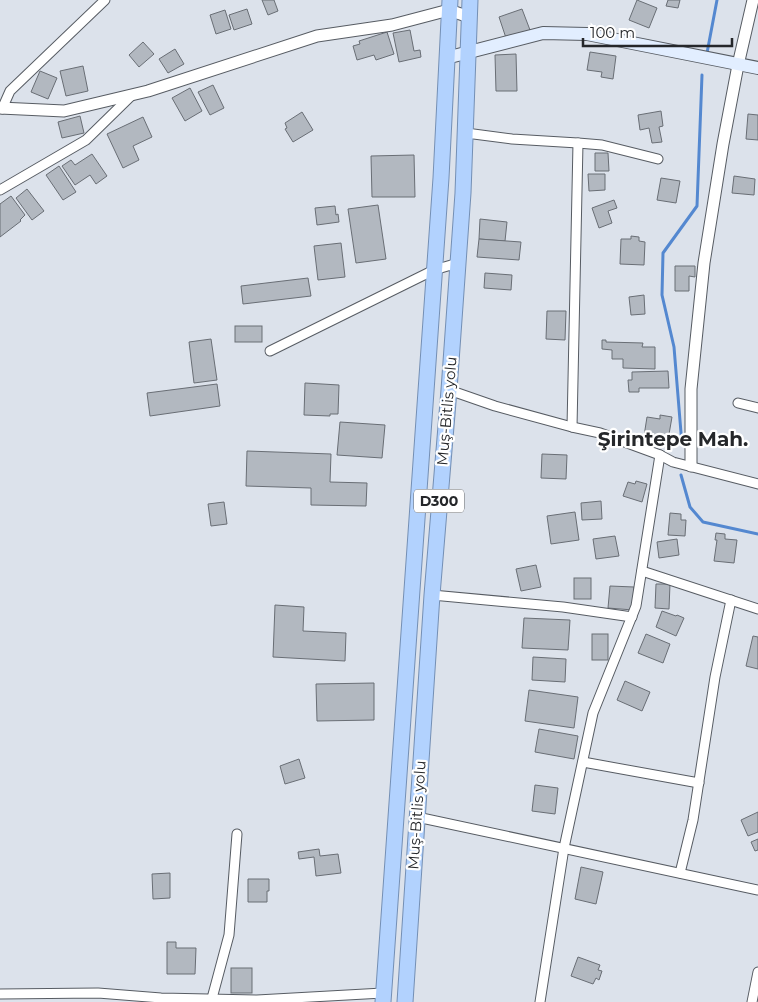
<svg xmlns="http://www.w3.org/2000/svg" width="758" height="1002" font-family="Montserrat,sans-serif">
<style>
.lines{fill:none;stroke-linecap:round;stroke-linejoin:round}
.stream{stroke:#5488d0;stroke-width:3}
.building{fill:#b2b8c0;stroke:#696e75}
.minor-casing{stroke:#575c63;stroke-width:11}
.tertiary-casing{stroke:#575c63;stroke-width:13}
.secondary-casing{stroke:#575c63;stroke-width:14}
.trunk-casing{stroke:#748fb4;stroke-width:17}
.minor{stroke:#fff;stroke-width:9}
.tertiary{stroke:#fff;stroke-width:11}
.secondary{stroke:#e2eeff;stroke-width:12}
.trunk{stroke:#b2d2fe;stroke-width:15}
.labels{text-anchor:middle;stroke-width:4.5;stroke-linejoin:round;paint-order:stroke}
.shield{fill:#fff;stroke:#66686a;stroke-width:1}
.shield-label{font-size:14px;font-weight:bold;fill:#25272a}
.street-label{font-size:15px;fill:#25272a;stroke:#fff}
.district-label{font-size:20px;font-weight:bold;fill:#25272a;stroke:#fff}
</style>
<rect width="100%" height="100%" fill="#dce2eb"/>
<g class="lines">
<g class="stream">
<path d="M707,53L717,0"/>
<path d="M682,445L674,347L662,295L663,253L697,206L702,75"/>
<path d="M681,475L690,507L703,522L758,534"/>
</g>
</g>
<g class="building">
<path d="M262,0H274L278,11L268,15Z"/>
<path d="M637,0L657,8L649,28L629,20Z"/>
<path d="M668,0H680L678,8L666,6Z"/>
<path d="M247,9L252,24L234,30L229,15Z"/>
<path d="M522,9L530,30L506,38L499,17Z"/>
<path d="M225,10L231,29L216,34L210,15Z"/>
<path d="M410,30L414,51L420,50L421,57L399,62L393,33Z"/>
<path d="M387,32L394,54L376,60L374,55L357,60L353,46L360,44L359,41Z"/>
<path d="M143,42L154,54L139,67L129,55Z"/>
<path d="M175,49L184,64L168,73L159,59Z"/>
<path d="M590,52L616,56L613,79L601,77L602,72L587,70Z"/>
<path d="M516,54L517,91H496L495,55Z"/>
<path d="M83,66L88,91L66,96L60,71Z"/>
<path d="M40,71L57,78L48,99L31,92Z"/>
<path d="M213,85L224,108L210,115L198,92Z"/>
<path d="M190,88L202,111L185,121L172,98Z"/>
<path d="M661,111L663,126L659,127L662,142L652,143L649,128L640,130L638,115Z"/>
<path d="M302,112L313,130L293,142L285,129L287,128L285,123Z"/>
<path d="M748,114L758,115V140L746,139Z"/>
<path d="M80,116L84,133L62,138L58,122Z"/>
<path d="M143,117L152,137L133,146L139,160L123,168L107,134Z"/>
<path d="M595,153H608L609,171H595Z"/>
<path d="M92,154L107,176L96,184L90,175L75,185L62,166L71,160L75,165Z"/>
<path d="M414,155L415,197H372L371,156Z"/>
<path d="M59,166L76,192L63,200L46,175Z"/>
<path d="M588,174H605V190L589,191Z"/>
<path d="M734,176L755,179L754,195L732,193Z"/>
<path d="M661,178L680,181L676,203L657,200Z"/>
<path d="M27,189L44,211L32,220L16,198Z"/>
<path d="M11,196L25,215L20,220L21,221L0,237V204Z"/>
<path d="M614,200L617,208L608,211L612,223L599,228L592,208Z"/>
<path d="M378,205L386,259L356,263L348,209Z"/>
<path d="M335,206L336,215L338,214L339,222L317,225L315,208Z"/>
<path d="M480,219L507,222L505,241L479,239Z"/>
<path d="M631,236L639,237V241L645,242L644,265L620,264L621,239H631Z"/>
<path d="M479,239L521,242L519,260L477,257Z"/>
<path d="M341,243L345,277L318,280L314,246Z"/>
<path d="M675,266H695V277L689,276V291H675Z"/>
<path d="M485,273L512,275L511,290L484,288Z"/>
<path d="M308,278L311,296L243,304L241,286Z"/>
<path d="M644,295L645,314L631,315L629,297Z"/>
<path d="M547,311H566L565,340L546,339Z"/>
<rect x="235" y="326" width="27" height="16"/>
<path d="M211,339L217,380L194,383L189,342Z"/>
<path d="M602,340H606V342L643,343L642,347H655V369L623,368V359H612V350L602,349Z"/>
<path d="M668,371L669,388H639V392H629L628,380H632V372Z"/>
<path d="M305,383L339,385L338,414H330V416L304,415Z"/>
<path d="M217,384L220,406L150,416L147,393Z"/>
<path d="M660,415L672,417L668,440L644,436L647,417L660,419Z"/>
<path d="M340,422L385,425L382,458L337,455Z"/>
<path d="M247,451L331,454L330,482L367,483L366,506L311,505V488L246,486Z"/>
<path d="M542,454L567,455L566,479L541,478Z"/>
<path d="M636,481L647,484L642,502L623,496L628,482L635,484Z"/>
<path d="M601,501L602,519L582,520L581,503Z"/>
<path d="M224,502L227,524L211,526L208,504Z"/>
<path d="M575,512L579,540L551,544L547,516Z"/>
<path d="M670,513L681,514V520H686L685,536L668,535Z"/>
<path d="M716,533L725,534V539L737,540L734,563L714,561L717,540H715Z"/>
<path d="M615,536L619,556L596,559L593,539Z"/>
<path d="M677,539L679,555L659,558L657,542Z"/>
<path d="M536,565L541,587L521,591L516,569Z"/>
<rect x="574" y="578" width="17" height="21"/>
<path d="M656,584H670L669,609L655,608Z"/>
<path d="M610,586L634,587L633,610L608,608Z"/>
<path d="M275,605L304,607L303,631L346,633L345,661L273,657Z"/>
<path d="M662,611L676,616L677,615L684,618L676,636L656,627Z"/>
<path d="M524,618L570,620L568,650L522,648Z"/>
<rect x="592" y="634" width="16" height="26"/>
<path d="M646,634L670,644L663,663L638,653Z"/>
<path d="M753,636L758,637V669L746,666Z"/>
<path d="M533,657L566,659L565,682L532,680Z"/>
<path d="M625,681L650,692L642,711L617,700Z"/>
<path d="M374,683V720L317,721L316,684Z"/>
<path d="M529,690L578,697L574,728L525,721Z"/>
<path d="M539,729L578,736L574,759L535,752Z"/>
<path d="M299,759L305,778L285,784L280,766Z"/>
<path d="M535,785L558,788L555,814L532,811Z"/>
<path d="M758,812V832L748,836L741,820Z"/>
<path d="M758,839V850L755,851L751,842Z"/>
<path d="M319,849L320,856L338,854L341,873L316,876L314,857L299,859L298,852Z"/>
<path d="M581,867L603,872L596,904L575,899Z"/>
<path d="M170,873V898L153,899L152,874Z"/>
<path d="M248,879H269V891H267V902H248Z"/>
<path d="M167,942H176V948H196L195,974H167Z"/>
<path d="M578,957L600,965L598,970L602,971L599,980L596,978L593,984L571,976Z"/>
<rect x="231" y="968" width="21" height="25"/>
</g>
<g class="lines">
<defs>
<g id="minor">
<path d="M2,109L10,91L105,0"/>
<path d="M466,133L512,139L578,143L602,145L658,159"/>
<path d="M0,190L86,140L132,95"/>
<path d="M270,351L434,270L458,263"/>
<path d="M449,390L495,406L572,427L600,433L660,455L673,462L758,484"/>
<path d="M738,403L758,408"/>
<path d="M572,427L578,143"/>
<path d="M642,571L758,609"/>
<path d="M432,595L563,607L632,617"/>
<path d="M583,762L699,783"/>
<path d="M417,817L758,890"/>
<path d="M680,873L693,820L715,677L731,600"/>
<path d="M0,994L98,993L161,998L257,1000L383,993"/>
<path d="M211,1002L229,935L237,834"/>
<path d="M540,1002L564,848L593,713L636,606L660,455"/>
<path d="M752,1002L758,972"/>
</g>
<g id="tertiary">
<path d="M0,108L64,111L148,91L317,36L392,25L449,10L469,17"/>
<path d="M691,466V389L704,263L723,144L738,65L753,0"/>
</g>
<path id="secondary" d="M446,58L543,33L587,34L758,68"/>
<g id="trunk">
<path d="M383,1002L441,178L450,0"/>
<path d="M405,1002L432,595L449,390L463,193L470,0"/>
</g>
</defs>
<use href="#minor" class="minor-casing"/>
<use href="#tertiary" class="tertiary-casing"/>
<use href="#secondary" class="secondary-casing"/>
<use href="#trunk" class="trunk-casing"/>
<use href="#minor" class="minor"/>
<use href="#tertiary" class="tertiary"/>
<use href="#secondary" class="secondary"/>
<use href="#trunk" class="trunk"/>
</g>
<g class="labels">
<rect class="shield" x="414" y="489.5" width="50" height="23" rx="4"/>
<g class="shield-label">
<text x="439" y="506">D300</text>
</g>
<g class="street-label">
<text transform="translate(447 411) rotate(-85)" y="5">Muş-Bitlis yolu</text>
<text transform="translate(417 815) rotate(-86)" y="5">Muş-Bitlis yolu</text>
</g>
<g class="district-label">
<text x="673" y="446">Şirintepe Mah.</text>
</g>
</g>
<path d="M583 38v8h149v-8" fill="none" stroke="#25272a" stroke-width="2.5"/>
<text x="590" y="38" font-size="15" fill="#25272a" stroke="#ffffff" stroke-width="4" paint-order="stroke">100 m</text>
</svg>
